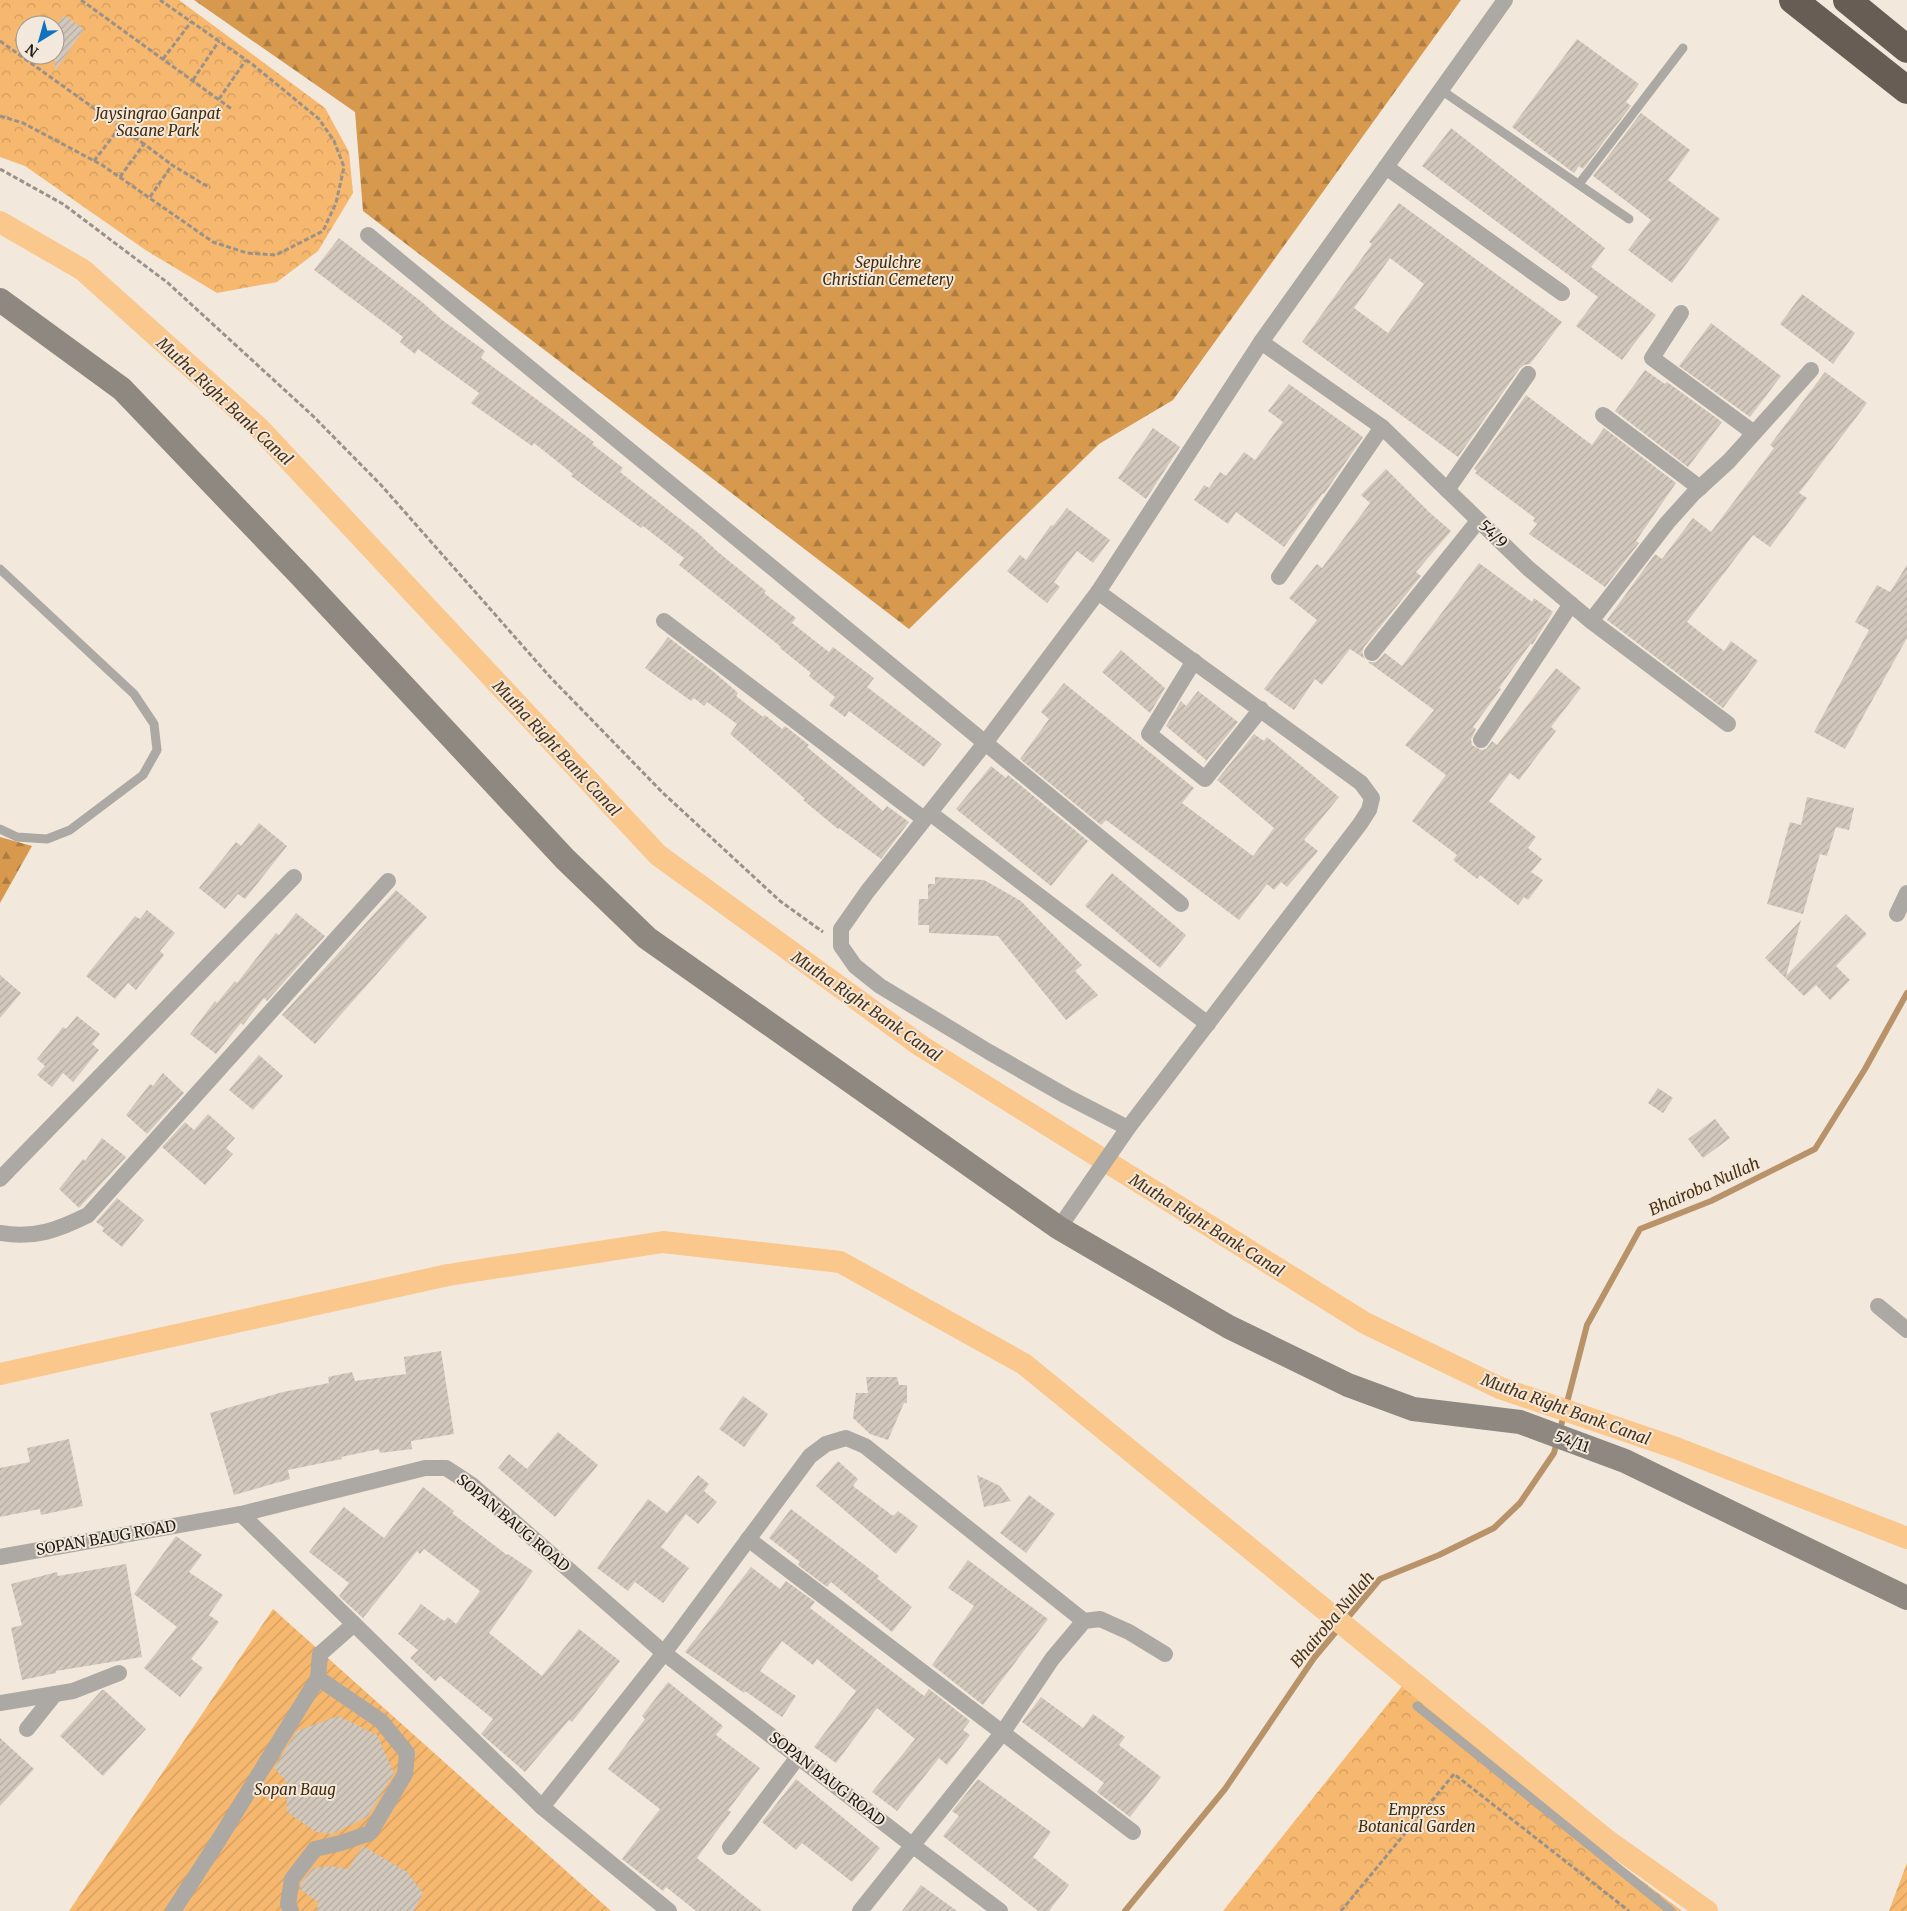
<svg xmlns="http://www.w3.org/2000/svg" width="1907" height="1911" font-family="Merriweather,serif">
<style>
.forest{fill:url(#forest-firs)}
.park{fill:url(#park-crowns);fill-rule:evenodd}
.garden{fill:url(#garden-furrows)}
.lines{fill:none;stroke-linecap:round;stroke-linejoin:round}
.stream{stroke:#b89369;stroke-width:6}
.canal{stroke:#fac78d;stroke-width:22}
.building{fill:url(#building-hatch);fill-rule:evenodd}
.path{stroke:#9a9289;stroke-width:3;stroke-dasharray:5 2.5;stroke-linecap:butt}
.lane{stroke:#aca8a3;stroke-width:9}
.street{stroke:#aca8a3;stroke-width:16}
.secondary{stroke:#8e8881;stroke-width:24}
.highway{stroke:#675d54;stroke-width:28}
.labels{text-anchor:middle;stroke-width:4;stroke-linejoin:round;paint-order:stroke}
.park-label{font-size:15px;font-style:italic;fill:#432a09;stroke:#f3e8dc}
.street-label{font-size:15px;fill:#1e1a16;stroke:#f3e8dc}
.water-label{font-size:16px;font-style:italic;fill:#4b3111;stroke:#f3e8dc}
</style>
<defs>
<pattern id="forest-firs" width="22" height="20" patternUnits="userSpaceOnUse" patternTransform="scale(1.25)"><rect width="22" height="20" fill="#d6994e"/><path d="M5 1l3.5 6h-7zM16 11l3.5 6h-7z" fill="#ad7c40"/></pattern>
<pattern id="park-crowns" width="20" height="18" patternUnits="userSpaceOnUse" patternTransform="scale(1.25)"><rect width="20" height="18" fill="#f6b76e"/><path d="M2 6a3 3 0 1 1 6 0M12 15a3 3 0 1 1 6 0" fill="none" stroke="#d29d5f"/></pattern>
<pattern id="garden-furrows" width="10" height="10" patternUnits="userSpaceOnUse" patternTransform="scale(1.25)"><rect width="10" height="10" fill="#f6b76e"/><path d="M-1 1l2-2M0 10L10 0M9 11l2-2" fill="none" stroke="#d29d5f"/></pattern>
<pattern id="building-hatch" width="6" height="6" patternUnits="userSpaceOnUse" patternTransform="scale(1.25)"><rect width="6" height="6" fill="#d2c8bc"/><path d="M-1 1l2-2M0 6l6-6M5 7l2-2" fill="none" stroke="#b4aba1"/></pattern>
</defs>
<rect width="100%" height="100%" fill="#f3e8dc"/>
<g class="forest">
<path d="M194,0H1461L1173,400L1099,444L909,629L363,211L355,112Z"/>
<path d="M0,837L32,846L0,903Z"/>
</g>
<g class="park">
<path d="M0,0H179L325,108L349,152L353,193L318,251L277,282L217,293L147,251L25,166L0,157ZM25,25H55V55H25Z"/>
<path d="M1403,1685L1600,1849L1682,1911H1223Z"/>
</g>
<g class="garden">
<path d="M273,1609L611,1911H69Z"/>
<path d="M1907,1863V1911H1889Z"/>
</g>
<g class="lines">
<path class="stream" d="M1125,1911L1225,1789L1314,1658L1380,1579L1439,1555L1494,1528L1520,1503L1554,1453L1587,1325L1640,1229L1711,1201L1815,1149L1865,1069L1907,993"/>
<g class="canal">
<path d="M0,222L83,270L260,429L658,855L921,1046L1365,1323L1500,1388L1676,1448L1907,1538"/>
<path d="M0,1374L448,1275L663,1242L840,1262L1024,1364L1608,1841L1707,1911"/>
</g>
</g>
<g class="building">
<path d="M64,15L84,29L55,71V28Z"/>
<path d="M1577,39L1639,84L1626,102L1631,106L1583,169L1579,166L1574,173L1512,127Z"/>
<path d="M1641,113L1690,150L1668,180L1720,219L1672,283L1628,250L1651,220L1593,176Z"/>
<path d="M1451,128L1605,248L1591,267L1656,315L1622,360L1576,326L1598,297L1422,166Z"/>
<path d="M1399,203L1562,322L1530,364L1524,365L1520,368L1458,457L1302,342L1372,244L1369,242ZM1390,258L1424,284L1388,333L1354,308Z"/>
<path d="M339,238L422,302L442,320L485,351L481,358L594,442L592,444L623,468L620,472L698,533L718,552L766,591L764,593L796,618L792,623L829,652L833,647L874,678L867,687L942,744L924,767L849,711L845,717L829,705L835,697L809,676L811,673L780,648L781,647L679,565L684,558L643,526L641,528L571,476L573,474L534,443L532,446L471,403L479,393L418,349L415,354L400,342L403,337L314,270Z"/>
<path d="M1802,294L1855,333L1833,364L1780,324Z"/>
<path d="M1711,323L1781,376L1750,417L1679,366Z"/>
<path d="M1645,370L1665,384L1667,382L1722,422L1688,467L1615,411Z"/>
<path d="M1825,372L1867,403L1799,493L1807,498L1770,547L1753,535L1687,622L1724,651L1731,641L1758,661L1723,708L1607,620L1655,554L1662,559L1693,518L1711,532L1774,448L1770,445Z"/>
<path d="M1289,384L1363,437L1324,494L1323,493L1284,547L1236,512L1228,524L1194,500L1204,485L1209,488L1220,472L1226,476L1244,452L1255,460L1283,422L1268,411Z"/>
<path d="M1526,395L1592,445L1604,428L1676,483L1636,541L1639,543L1605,587L1529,534L1537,524L1533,521L1535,518L1475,473L1477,471L1474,469Z"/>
<path d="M1153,428L1180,447L1146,499L1118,478Z"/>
<path d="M1386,469L1429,512L1451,531L1416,572L1421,576L1364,647L1362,652L1365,659L1350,649L1322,685L1315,679L1294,710L1264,689L1317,620L1289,598L1317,564L1322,568L1370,503L1361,495Z"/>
<path d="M1067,508L1110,540L1093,563L1077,551L1054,582L1060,587L1047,603L1007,571L1020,555L1026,560L1051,525L1053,526Z"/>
<path d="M1479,563L1532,602L1534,598L1553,612L1532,645L1531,643L1499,688L1501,689L1473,727L1476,729L1471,739L1472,745L1481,750L1486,749L1492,741L1497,745L1556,668L1581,688L1551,727L1556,731L1519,780L1510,773L1489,801L1536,837L1528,848L1542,859L1531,872L1543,880L1528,900L1524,897L1518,905L1480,875L1477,879L1453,860L1457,855L1412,821L1446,775L1405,745L1434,710L1368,662H1376L1385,653L1402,666Z"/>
<path d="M1907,565V638L1845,749L1814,732L1869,630L1855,622L1877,585L1890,592Z"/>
<path d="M668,637L714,672L738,693L736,696L763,717L765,715L782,729L785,726L809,745L807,747L883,811L887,806L909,822L881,859L839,828L838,829L803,800L805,799L794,789L730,734L737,724L707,702L704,706L694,698L691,701L645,668Z"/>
<path d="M1121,650L1165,688L1150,713L1102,672Z"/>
<path d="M1064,683L1194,788L1182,803L1253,856L1274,828L1217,780L1254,734L1264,741L1267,737L1339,797L1304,840L1318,851L1287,887L1281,882L1274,890L1267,884L1239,920L1106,820L1101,825L1020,759L1049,719L1041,712Z"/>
<path d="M1198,691L1238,722L1203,765L1206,760L1166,726L1181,701L1186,706Z"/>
<path d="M991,766L1006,778L1008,775L1088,841L1051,886L956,809Z"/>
<path d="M1807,797L1854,808L1849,830L1836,827L1827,856L1820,854L1803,914L1767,904L1790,822L1801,825Z"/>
<path d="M259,823L287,846L245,899L238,894L225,909L199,888L236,842L241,846Z"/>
<path d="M1112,873L1186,935L1160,968L1085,906Z"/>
<path d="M935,877L984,880L1021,901L1082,965L1075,971L1098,995L1066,1020L998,936L929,933V925H918L919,899H928V884H935Z"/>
<path d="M396,890L427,917L315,1044L282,1015Z"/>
<path d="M147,910L175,933L160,951L164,955L136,990L128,983L115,999L86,976L135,916L140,919Z"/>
<path d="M296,913L325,936L267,1001L264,998L243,1025L241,1023L216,1054L190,1034L215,1001L217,1003L235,981L237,983L276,933L279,935Z"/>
<path d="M1846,914L1867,934L1836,966L1850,980L1830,1000L1816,985L1804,996L1765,958L1801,920L1786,976Z"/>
<path d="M0,975L21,993L0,1018Z"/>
<path d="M77,1016L100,1034L92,1044L99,1050L73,1082L63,1073L52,1087L37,1075L45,1066L37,1059L63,1027L66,1029Z"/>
<path d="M259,1055L283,1076L253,1110L229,1090Z"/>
<path d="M163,1073L184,1093L147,1134L126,1115L150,1084L153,1086Z"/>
<path d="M1658,1088L1673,1098L1663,1113L1648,1103Z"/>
<path d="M208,1114L235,1138L226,1148L233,1154L205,1185L162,1147L185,1122L194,1130Z"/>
<path d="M1715,1119L1730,1138L1703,1158L1688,1139Z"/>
<path d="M102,1138L126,1157L79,1208L59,1189L83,1159L85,1161Z"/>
<path d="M117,1198L144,1220L122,1247L102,1231L104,1228L96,1222Z"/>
<path d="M441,1351L454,1434L411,1441L412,1449L380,1453L379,1449L341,1457L342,1459L288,1470L290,1479L234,1495L210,1413L283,1392L329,1383L328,1377L352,1372L355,1381L406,1374L404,1357Z"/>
<path d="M866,1377H897L899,1385H907V1403H904L888,1440L870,1434L853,1418L856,1393H868Z"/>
<path d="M743,1396L768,1414L744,1447L719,1429Z"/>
<path d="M558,1432L598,1465L555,1517L498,1468L509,1454L527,1469Z"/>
<path d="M69,1439L83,1506L41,1515L40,1509L0,1517V1468L30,1462L27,1448Z"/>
<path d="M838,1461L858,1479L853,1486L893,1516L898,1511L918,1526L896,1554L816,1486Z"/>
<path d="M698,1475L709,1484L704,1491L717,1502L698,1524L686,1514L661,1547L689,1568L663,1603L635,1582L628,1591L597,1568L648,1499L667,1513Z"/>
<path d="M977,1475L1000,1486L1011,1501L984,1507Z"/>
<path d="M423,1487L454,1511L452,1513L507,1555L508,1554L533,1571L489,1633L542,1676L579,1629L620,1661L572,1722L569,1720L525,1772L481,1734L493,1719L440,1676L435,1681L410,1658L418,1650L398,1634L421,1604L444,1621L448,1617L456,1624L480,1591L424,1549L420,1554L417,1551L363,1618L339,1596L349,1583L309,1552L344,1507L384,1538Z"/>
<path d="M1029,1495L1055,1514L1026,1553L1000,1533Z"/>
<path d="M791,1509L879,1576L877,1579L879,1580L912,1607L892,1632L831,1582L827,1587L798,1565L800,1562L769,1538Z"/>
<path d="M176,1536L202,1555L189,1572L223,1595L209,1615L219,1622L191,1659L203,1668L180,1697L144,1668L177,1627L134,1594Z"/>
<path d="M968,1560L1048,1619L983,1705L932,1665L974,1606L948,1588Z"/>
<path d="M126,1564L142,1657L56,1671V1673L22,1680L11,1628L22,1625L11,1584L57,1572L58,1576Z"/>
<path d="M751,1567L780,1589L786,1581L815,1602L810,1608L924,1696L929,1689L970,1721L963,1730L970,1735L947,1765L939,1758L897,1811L872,1792L915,1739L877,1708L836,1763L814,1747L856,1691L817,1659L813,1665L782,1641L760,1671L796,1696L782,1717L745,1691L744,1693L685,1652Z"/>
<path d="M668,1682L723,1726L716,1735L760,1768L728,1810L731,1812L697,1858L762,1911H696L666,1887L663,1891L622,1859L660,1809L608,1769L645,1719L642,1716Z"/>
<path d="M102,1690H104L146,1729L103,1776L60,1736Z"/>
<path d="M1041,1697L1083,1728L1093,1714L1125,1737L1119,1745L1161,1777L1130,1817L1097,1792L1104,1783L1022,1722Z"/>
<path d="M338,1716L377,1735L394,1773L367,1817L332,1834L316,1832L287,1812L286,1781L274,1768L297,1731Z"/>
<path d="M0,1738L34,1769L0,1806Z"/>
<path d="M796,1779L880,1848L852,1882L802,1843L796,1850L762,1822Z"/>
<path d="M978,1779L1051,1832L1033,1857L1069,1885L1049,1911H1038L943,1836L959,1816L952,1811Z"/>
<path d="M363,1846L407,1872L423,1893L414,1911H317L318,1902L300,1889L301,1883L313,1868L331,1866L348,1869Z"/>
<path d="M921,1885L957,1911H902Z"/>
</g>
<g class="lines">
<g class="path">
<path d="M81,0L233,110"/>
<path d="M0,41L144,144"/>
<path d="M163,59L191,22"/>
<path d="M193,80L219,41"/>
<path d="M219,99L246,60"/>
<path d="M0,116L23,123L102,165L213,242L247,253L276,255L323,231L336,203L344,167L334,141L319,119L252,64L160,0"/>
<path d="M94,161L120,127"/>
<path d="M0,169L63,204L168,283L313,416L381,485L551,678L663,793L780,901L823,932"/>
<path d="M120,177L144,144L172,165"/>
<path d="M150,197L172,165L210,188"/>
<path d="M1341,1911L1454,1774L1629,1911"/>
</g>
<g class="lane">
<path d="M1441,90L1629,219"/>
<path d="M1579,184L1683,48"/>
<path d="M0,569L134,694L154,724L157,750L143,775L70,830L47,839L17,837L0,829"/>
<path d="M1417,1706L1671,1911"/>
</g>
<g class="street">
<path d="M1386,167L1562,293"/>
<path d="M368,235L1181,904"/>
<path d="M1681,313L1652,358L1754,433"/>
<path d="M1261,342L1382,427L1529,569L1591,621L1728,724"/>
<path d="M1603,415L1700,488"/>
<path d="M1447,490L1528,374"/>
<path d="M1279,577L1382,427"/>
<path d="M664,621L924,819"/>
<path d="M1591,621L1667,523L1694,493L1729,461L1811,370"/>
<path d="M1372,653L1478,521"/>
<path d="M1194,661L1149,734L1205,779L1261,709"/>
<path d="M1481,740L1571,604"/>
<path d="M930,813L1208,1024"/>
<path d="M1897,914L1907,893"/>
<path d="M1128,1128L1066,1096L989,1052L880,986L855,966L841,946V929L867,892L985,743L1098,592L1261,342L1505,0"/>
<path d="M0,1179L294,877"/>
<path d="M1059,1228L1128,1128L1360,824L1369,810L1372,798L1361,783L1098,592"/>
<path d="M0,1233C34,1239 58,1230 88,1215L388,881"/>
<path d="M1878,1306L1907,1330"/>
<path d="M241,1514L542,1807L669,1911"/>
<path d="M748,1539L1133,1832"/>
<path d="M0,1557L241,1514L425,1468H446L472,1485L664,1653L912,1845L1000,1911"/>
<path d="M0,1703L73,1691L119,1673"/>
<path d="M27,1729L55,1694"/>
<path d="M542,1807L664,1653L810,1456L826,1444L846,1438L865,1446L1084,1621"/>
<path d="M730,1847L798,1757"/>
<path d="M173,1911L215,1846L318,1678L320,1654L354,1624"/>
<path d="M291,1911L288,1904L292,1879L315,1849L341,1843L370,1833L405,1774L407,1753L381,1721L318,1678"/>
<path d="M860,1911L1003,1732L1052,1659L1084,1621L1100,1619L1129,1632L1165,1654"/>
</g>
<path class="secondary" d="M0,300L122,389L301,576L565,859L647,938L1059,1228L1229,1327L1348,1385L1413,1409L1520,1422L1625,1461L1907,1598"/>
<g class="highway">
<path d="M1793,0L1907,90"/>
<path d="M1847,0L1907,49"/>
</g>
</g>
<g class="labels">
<g class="park-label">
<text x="158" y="119">Jaysingrao Ganpat<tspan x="158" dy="17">Sasane Park</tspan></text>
<text x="888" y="268">Sepulchre<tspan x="888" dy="17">Christian Cemetery</tspan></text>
<text x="295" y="1795">Sopan Baug</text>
<text x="1417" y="1815">Empress<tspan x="1417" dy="17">Botanical Garden</tspan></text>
</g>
<g class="street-label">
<text transform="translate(1493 534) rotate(43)" y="5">54/9</text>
<text transform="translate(1572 1442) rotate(20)" y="5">54/11</text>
<text transform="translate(513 1523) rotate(40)" y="5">SOPAN BAUG ROAD</text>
<text transform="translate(106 1538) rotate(-10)" y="5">SOPAN BAUG ROAD</text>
<text transform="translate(827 1779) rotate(38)" y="5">SOPAN BAUG ROAD</text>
</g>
<g class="water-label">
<text transform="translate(225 401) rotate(43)" y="6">Mutha Right Bank Canal</text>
<text transform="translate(557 748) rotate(47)" y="6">Mutha Right Bank Canal</text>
<text transform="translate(867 1006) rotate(35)" y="6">Mutha Right Bank Canal</text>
<text transform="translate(1704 1186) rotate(-24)" y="6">Bhairoba Nullah</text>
<text transform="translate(1207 1225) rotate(32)" y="6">Mutha Right Bank Canal</text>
<text transform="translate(1566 1409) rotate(20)" y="6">Mutha Right Bank Canal</text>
<text transform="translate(1332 1619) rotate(-50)" y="6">Bhairoba Nullah</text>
</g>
</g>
<g transform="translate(40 40) rotate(217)"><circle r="24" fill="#f3e8dc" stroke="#9e968d"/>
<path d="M0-4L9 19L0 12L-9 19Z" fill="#1072be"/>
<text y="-8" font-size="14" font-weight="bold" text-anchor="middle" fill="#1e1a16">N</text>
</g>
</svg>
